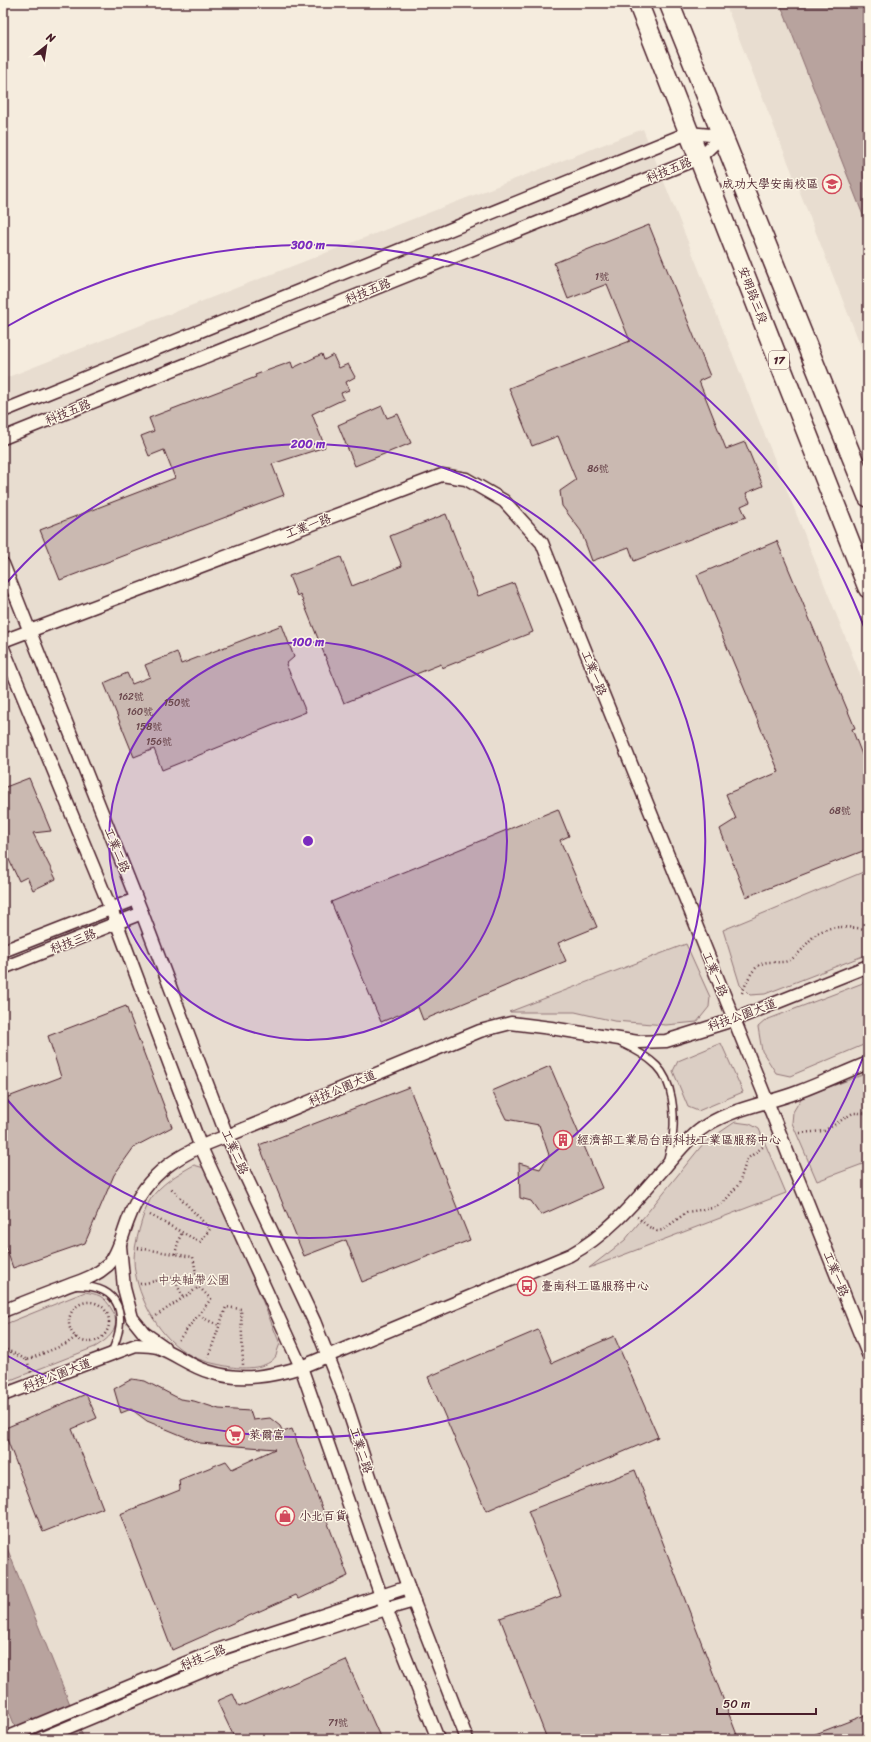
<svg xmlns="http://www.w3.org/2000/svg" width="871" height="1742" font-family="Sriracha,'LXGW WenKai TC',sans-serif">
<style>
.built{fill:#e8ddd0}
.green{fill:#dbcec4;stroke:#927678}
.water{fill:#b8a39e;stroke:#8c6e70}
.building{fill:#cab9b1;stroke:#4a1f2b}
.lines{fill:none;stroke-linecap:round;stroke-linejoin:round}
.service-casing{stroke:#4a1f2b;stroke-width:9}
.minor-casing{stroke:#4a1f2b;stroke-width:15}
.primary-casing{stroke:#4a1f2b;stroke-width:22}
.path{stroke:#4a1f2b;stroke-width:2.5;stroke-dasharray:1 3;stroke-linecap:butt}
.service{stroke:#fcf5e5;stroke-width:6}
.minor{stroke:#fcf5e5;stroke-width:12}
.primary{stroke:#fcf5e5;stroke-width:19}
.ring{fill:none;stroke:#7b2cbf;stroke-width:2}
.labels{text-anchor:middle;stroke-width:3;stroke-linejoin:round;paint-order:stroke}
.number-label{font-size:10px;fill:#6a464c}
.shield{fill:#fcf5e5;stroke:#7f5f63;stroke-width:1}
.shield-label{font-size:11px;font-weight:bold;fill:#4a1f2b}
.street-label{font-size:12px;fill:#4a1f2b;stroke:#fcf5e5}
.poi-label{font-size:12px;fill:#4a1f2b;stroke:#fcf5e5;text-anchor:start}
.park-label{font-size:12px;fill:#6e4b51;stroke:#fcf5e5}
.centre{fill:#7b2cbf;stroke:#fcf5e5;stroke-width:2}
.ring-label{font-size:12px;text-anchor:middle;font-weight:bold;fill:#7b2cbf;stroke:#fcf5e5;stroke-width:3;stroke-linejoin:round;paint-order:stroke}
</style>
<rect width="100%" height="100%" fill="#f5ecde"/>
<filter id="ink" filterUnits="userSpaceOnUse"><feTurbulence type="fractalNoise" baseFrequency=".025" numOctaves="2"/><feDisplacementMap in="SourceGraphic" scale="8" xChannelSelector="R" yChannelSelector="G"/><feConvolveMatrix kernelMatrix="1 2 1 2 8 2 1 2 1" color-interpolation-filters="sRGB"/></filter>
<g filter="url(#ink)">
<g class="built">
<path d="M725,3H868V364Z"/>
<path d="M643,129L868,694V1739H3V379Z"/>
</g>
<g class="green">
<path d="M868,870V954L765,994L750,995L740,985L723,930Z"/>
<path d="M686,944L710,997L709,1007L697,1022L666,1025L614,1021L575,1012H509Z"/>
<path d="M868,981V1043L790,1076L776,1073L762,1051L758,1027L766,1020Z"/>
<path d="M721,1043L743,1092L698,1111L688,1107L673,1071L678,1061Z"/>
<path d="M868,1073V1162L817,1181L792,1123L793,1112L802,1097Z"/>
<path d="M735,1122L750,1124L759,1129L786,1193L589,1268L625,1240L703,1144Z"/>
<path d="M194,1165L204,1168L212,1177L280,1344C278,1348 277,1352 276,1356C268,1369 244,1369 231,1367C215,1364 198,1361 185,1352C157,1335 134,1291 134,1259C134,1246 143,1212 150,1200C160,1184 178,1174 194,1165Z"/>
<path d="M85,1292C90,1293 96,1294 100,1296C105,1299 108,1303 111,1308C122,1326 112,1337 95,1347L3,1383V1325Z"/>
</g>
<g class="water">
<path d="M780,3H868V228Z"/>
<path d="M3,1538L84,1739H20L3,1696Z"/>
</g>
<g class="building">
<path d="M649,225L710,376L699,381L726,449L745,442L763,486L746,493L750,502L741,506L746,517L634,561L629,547L592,561L581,531L562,506L560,491L576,480L558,436L532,446L509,388L630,341L607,284L568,299L554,263Z"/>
<path d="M322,354L324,360L333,355L339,368L348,364L355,377L346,382L349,390L341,393L344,399L312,414L325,447L272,464L284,495L60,580L40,530L175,478L164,450L149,456L141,436L154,431L149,418L256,377L255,375L291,362L293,368Z"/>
<path d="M382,406L387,418L398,414L411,443L355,466L338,425Z"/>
<path d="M446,514L478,596L514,583L533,632L442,668L441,664L344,703L300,594L297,596L289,576L341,557L352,586L402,566L390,536Z"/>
<path d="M777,541L855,728L852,729L868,770V849L746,897L720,829L736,819L726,794L779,772L697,575Z"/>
<path d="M282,625L294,657L286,664L306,712L162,770L154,749L134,757L104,683L127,673L132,684L150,677L145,665L177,652L181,664Z"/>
<path d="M29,778L51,831L33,833L56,879L33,890L27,877L19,881L3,847V788Z"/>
<path d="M558,809L569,836L560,840L597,927L558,943L566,961L423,1020L418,1007L381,1022L331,902Z"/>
<path d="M126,1006L172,1127L134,1147L114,1175L85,1243L13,1268L3,1239V1099L61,1077L48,1036Z"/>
<path d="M550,1066L602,1188L541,1215L531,1201L520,1198L519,1163L540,1169L549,1155L539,1125L506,1119L492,1091Z"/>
<path d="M409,1087L470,1240L362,1282L346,1240L304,1256L259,1145Z"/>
<path d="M538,1330L552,1363L614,1336L658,1437L486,1511L428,1377Z"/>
<path d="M132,1379L145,1381L180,1399L194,1401L219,1409L250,1411L253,1420L270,1418L280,1426L283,1432L292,1429L348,1576L299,1599L296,1595L172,1650L120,1514L180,1490L179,1480L226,1461L232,1469L275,1449L200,1443L147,1421L131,1409L121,1413L114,1389Z"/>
<path d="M86,1394L97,1418L72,1429L103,1508L43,1532L3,1429Z"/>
<path d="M635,1470L737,1735L727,1739H547L500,1618L561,1596L528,1511Z"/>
<path d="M346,1660L381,1739H235L217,1701L233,1694L239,1707Z"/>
<path d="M868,1714V1739H805V1738Z"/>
</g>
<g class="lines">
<defs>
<g id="service">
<path d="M621,1043C634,1049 647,1056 657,1066C673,1082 675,1113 673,1134C672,1143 669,1152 667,1161"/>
<path d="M76,1286C123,1285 128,1317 111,1353"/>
</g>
<g id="minor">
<path d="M3,411L688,133L722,136"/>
<path d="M3,438L699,158L722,136"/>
<path d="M3,564L142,913L227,1136L314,1321L344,1397L376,1495L408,1587L467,1739"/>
<path d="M3,641L442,475L466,479L504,501L542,543C650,814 761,1083 868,1354"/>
<path d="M3,648L117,924L200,1145L301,1367L381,1596L438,1739"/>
<path d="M3,951L136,899"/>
<path d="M3,968L142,913"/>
<path d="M120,1246L124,1288L132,1318L144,1333L164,1347"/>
<path d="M3,1311C23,1303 43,1295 62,1288C81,1280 92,1279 108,1265C119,1254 123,1232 129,1218C146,1172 182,1152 227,1136L480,1031L511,1023L551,1028L638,1042L666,1041L733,1020L868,966"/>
<path d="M3,1395L136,1345C143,1346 153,1345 160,1348C177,1355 192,1367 210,1372C241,1382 272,1376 301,1367L570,1255C609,1234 636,1200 665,1167C676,1154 687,1140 700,1130C727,1109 767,1104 798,1092C822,1083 845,1072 868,1063"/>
<path d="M3,1739L217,1650L408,1587"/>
<path d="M40,1739L222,1663L386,1609L414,1601"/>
</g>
<g id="primary">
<path d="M638,3L868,588"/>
<path d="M669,3L868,497"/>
</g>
</defs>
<use href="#service" class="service-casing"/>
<use href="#minor" class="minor-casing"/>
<use href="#primary" class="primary-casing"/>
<g class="path">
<path d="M742,993C748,979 754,961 772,962C779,962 784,963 790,960C799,955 805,945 812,938C828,922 849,928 868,929"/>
<path d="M800,1133L824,1131L853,1113H868"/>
<path d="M150,1215L200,1242L210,1229L170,1187"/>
<path d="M637,1217L649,1227L657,1231L663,1230L687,1212L713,1208L723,1203L739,1184L747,1159L764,1146"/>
<path d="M138,1248L193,1257L196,1273L140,1284"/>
<path d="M175,1254L179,1239L182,1233"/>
<path d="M175,1277L178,1287L183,1297"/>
<circle cx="89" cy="1322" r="20"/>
<path d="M199,1315L207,1320L219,1325"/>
<path d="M153,1318L199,1287L211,1299L177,1342"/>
<path d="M3,1348L27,1360L66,1344L76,1337"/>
<path d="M208,1358L226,1307L241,1309L243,1365"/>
<path d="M27,1360L31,1373"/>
</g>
<use href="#service" class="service"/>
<use href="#minor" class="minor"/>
<use href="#primary" class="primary"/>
</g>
</g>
<circle cx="308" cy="841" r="199" fill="#7b2cbf" fill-opacity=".12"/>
<g class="ring">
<circle cx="308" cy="841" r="199"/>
<path d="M4 586A397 397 0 1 1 4 1096"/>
<path d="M866 1050A596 596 0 0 1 6 1355M6 327A596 596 0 0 1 866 632"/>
</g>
<defs>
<symbol id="university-ring" viewBox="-11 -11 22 22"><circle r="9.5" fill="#fcf5e5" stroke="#d1495b" stroke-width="1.5"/><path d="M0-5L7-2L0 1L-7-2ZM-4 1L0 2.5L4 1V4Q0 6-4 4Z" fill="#d1495b"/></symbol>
<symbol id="building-ring" viewBox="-11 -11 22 22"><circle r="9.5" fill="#fcf5e5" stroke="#d1495b" stroke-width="1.5"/><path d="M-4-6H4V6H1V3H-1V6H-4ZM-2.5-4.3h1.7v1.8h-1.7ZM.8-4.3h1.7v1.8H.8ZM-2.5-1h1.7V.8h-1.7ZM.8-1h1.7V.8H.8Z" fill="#d1495b"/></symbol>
<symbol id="bus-ring" viewBox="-11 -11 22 22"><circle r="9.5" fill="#fcf5e5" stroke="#d1495b" stroke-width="1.5"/><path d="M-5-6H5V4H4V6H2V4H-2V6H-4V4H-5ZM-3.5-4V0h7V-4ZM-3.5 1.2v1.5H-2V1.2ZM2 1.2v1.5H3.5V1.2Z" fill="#d1495b"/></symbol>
<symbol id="supermarket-ring" viewBox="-11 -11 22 22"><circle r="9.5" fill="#fcf5e5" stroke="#d1495b" stroke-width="1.5"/><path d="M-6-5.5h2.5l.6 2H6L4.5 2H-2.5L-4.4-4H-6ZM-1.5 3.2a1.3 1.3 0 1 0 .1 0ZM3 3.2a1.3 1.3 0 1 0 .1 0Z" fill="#d1495b"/></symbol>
<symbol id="shop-ring" viewBox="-11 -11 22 22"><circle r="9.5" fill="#fcf5e5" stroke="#d1495b" stroke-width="1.5"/><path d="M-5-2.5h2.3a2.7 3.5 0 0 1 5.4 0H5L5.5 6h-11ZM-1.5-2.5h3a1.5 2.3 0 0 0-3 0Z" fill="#d1495b"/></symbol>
</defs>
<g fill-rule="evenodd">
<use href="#university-ring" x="821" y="173" width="22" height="22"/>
<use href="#building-ring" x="552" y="1129" width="22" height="22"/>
<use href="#bus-ring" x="516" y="1275" width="22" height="22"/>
<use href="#supermarket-ring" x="224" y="1424" width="22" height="22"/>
<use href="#shop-ring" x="274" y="1505" width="22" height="22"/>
</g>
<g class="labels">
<g class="number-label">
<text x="602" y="280">1號</text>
<text x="598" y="472">86號</text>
<text x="131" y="700">162號</text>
<text x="177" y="706">150號</text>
<text x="140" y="715">160號</text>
<text x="149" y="730">158號</text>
<text x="159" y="745">156號</text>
<text x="840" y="814">68號</text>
<text x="338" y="1726">71號</text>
</g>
<rect class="shield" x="769" y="351" width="20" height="18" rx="3"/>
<g class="shield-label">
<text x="779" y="364">17</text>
</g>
<g class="street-label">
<text transform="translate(669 170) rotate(-22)" y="4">科技五路</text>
<text transform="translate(368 291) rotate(-22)" y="4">科技五路</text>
<text transform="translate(753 295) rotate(69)" y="4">安明路三段</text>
<text transform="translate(68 412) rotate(-22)" y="4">科技五路</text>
<text transform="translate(308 526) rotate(-21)" y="4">工業一路</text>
<text transform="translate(594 673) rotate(68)" y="4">工業一路</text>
<text transform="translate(117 850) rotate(68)" y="4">工業二路</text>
<text transform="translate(73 941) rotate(-21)" y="4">科技三路</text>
<text transform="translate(715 974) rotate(68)" y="4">工業一路</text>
<text transform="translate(742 1015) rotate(-20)" y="4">科技公園大道</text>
<text transform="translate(342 1088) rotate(-23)" y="4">科技公園大道</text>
<text transform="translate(235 1152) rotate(66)" y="4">工業二路</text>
<text transform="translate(836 1274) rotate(68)" y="4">工業一路</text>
<text transform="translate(57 1375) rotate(-21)" y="4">科技公園大道</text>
<text transform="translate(361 1450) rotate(72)" y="4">工業二路</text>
<text transform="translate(203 1657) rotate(-22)" y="4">科技二路</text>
</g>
<g class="poi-label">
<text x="818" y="188" text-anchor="end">成功大學安南校區</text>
<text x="577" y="1144">經濟部工業局台南科技工業區服務中心</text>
<text x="541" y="1290">臺南科工區服務中心</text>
<text x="249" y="1439">萊爾富</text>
<text x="299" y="1520">小北百貨</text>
</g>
<g class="park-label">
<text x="194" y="1284">中央軸帶公園</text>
</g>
</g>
<circle cx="308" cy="841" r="6" class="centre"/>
<g class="ring-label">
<text x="308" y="249">300 m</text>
<text x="308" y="448">200 m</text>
<text x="308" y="646">100 m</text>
</g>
<rect width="871" height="1742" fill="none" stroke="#fcf5e5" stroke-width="16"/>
<rect x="8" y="8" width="855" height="1726" fill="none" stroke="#4a1f2b" stroke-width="1.5" filter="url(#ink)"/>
<g transform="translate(46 46) rotate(30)" stroke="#fcf5e5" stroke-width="3" paint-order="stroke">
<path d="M0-3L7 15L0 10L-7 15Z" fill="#4a1f2b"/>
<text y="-6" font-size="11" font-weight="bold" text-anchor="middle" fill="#4a1f2b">N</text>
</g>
<path d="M717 1708v6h99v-6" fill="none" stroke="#4a1f2b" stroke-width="2"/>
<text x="723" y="1708" font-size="12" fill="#4a1f2b" stroke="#fcf5e5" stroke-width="3" paint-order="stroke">50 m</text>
</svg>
